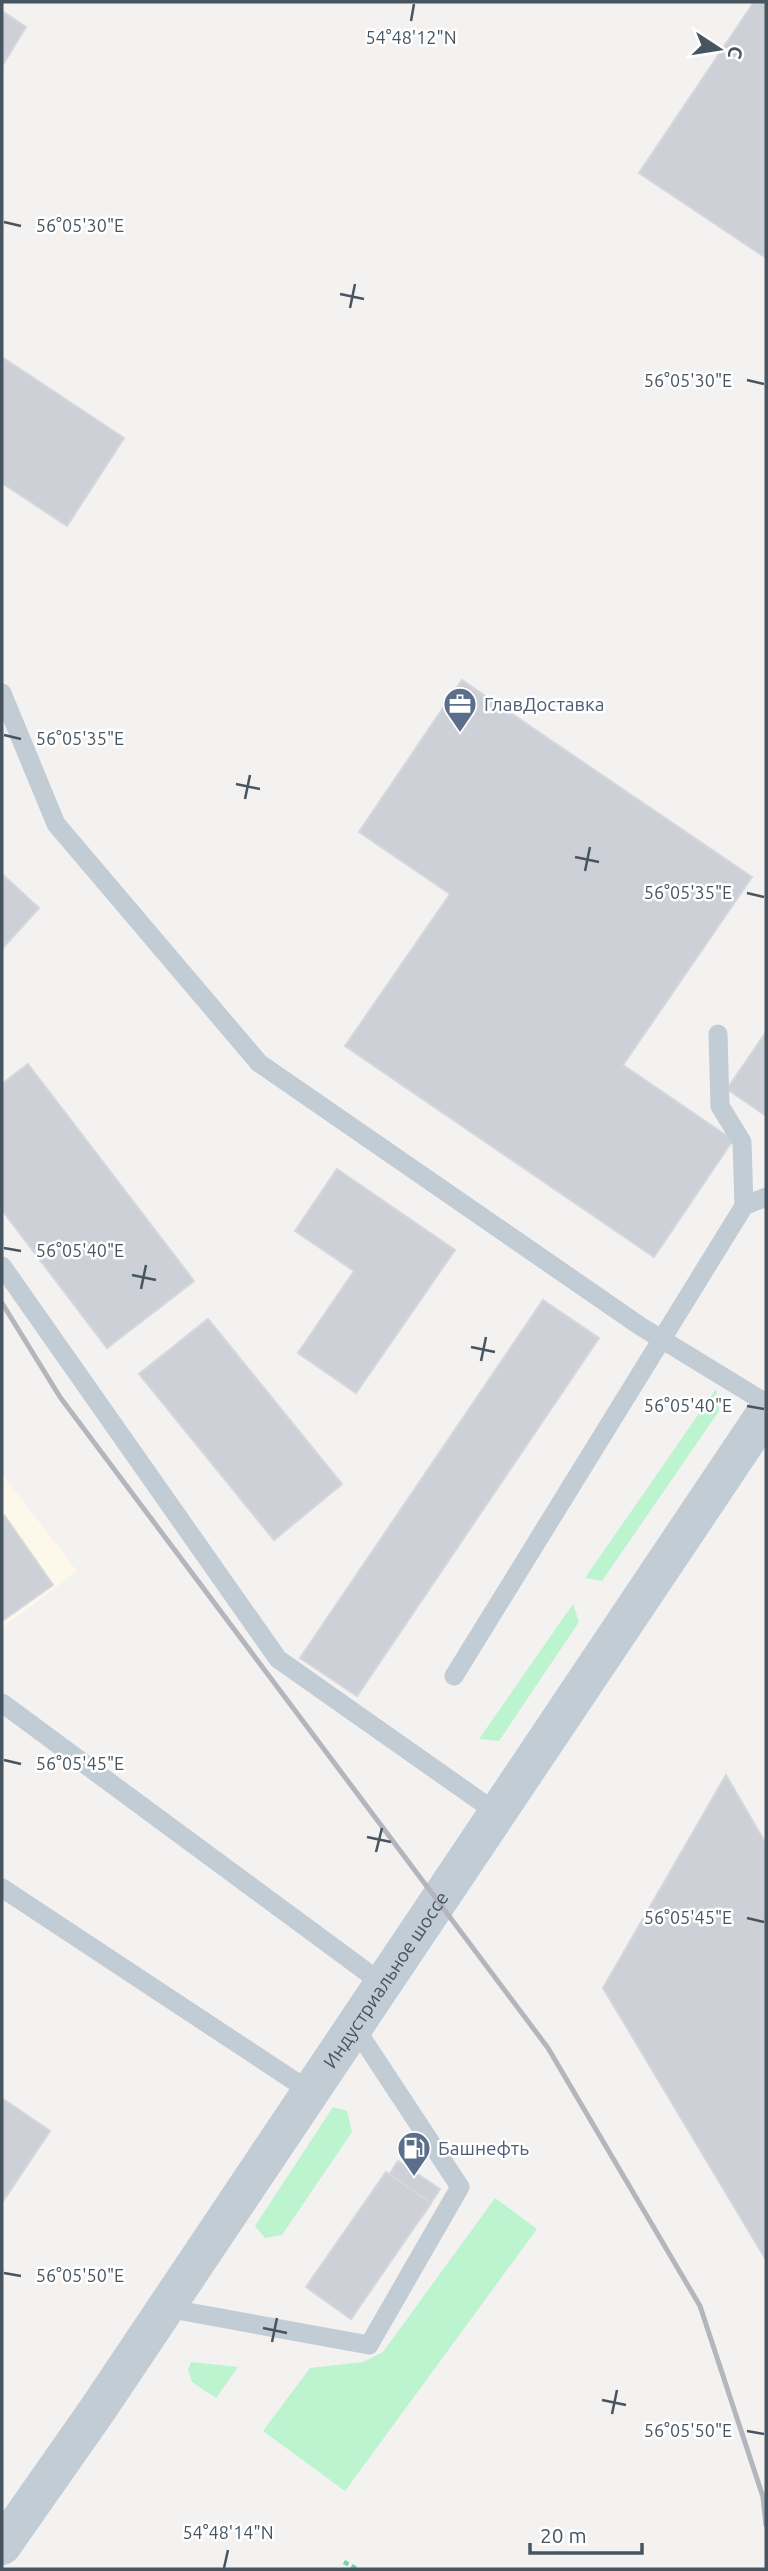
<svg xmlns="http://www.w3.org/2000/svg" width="768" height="2571" font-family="Ubuntu,sans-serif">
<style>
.commercial{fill:#fef8eb}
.green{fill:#bcf4d0}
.building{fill:#cdd0d6;stroke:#d5d7dd;stroke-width:2}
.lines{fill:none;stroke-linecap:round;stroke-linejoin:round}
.path{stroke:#71d6a1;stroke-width:4.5;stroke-dasharray:5 3.5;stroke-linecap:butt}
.service{stroke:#c1ccd4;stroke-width:19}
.tertiary{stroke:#c1ccd4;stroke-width:38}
.rail{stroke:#b3b6bc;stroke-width:5}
.ticks{fill:none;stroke:#475561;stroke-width:2.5}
.labels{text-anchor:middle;stroke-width:5;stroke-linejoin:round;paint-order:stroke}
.service-label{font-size:19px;fill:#4e5e75;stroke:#fff;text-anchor:start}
.street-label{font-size:19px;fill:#475561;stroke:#fff}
.ticks-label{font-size:18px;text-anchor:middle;fill:#475561;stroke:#fff;stroke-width:5;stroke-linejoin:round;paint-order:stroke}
</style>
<rect width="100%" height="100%" fill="#f4f1f1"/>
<path class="commercial" d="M2,1474L77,1571L2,1628Z"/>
<g class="green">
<path d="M716,1389L719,1411L602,1581L585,1578Z"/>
<path d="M573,1604L579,1622L499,1741L479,1739Z"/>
<path d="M333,2107L347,2111L352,2132L282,2235L265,2238L255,2226Z"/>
<path d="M495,2198L537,2229L345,2491L263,2431L310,2368L363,2362L383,2352Z"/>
<path d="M191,2362L238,2367L216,2398L192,2382L188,2370Z"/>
</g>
<g class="building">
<path d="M754,2H766V258L639,173Z"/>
<path d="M2,11L26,27L2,66Z"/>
<path d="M2,357L124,438L67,526L2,483Z"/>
<path d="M462,680L752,877L623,1065L733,1140L654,1257L345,1046L450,894L359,832Z"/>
<path d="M2,874L39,908L2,949Z"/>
<path d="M766,1032V1116L727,1089Z"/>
<path d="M28,1064L194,1281L107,1348L2,1210V1084Z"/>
<path d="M337,1169L455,1250L356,1393L298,1353L354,1271L295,1231Z"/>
<path d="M543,1300L599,1338L357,1696L300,1658Z"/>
<path d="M208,1319L342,1484L274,1540L139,1374Z"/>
<path d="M4,1515L53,1585L2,1621V1516Z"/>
<path d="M726,1775L766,1844V2260L603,1988Z"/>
<path d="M2,2098L50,2131L2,2203Z"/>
<path d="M398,2161L440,2189L421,2218L379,2190Z"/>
<path d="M386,2172L431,2203L351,2319L306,2287Z"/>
</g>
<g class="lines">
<path class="path" d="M344,2562L357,2569"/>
<g class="service">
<path d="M2,693L56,824L259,1063L640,1326L766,1403"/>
<path d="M718,1034L720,1106L742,1142L744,1206"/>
<path d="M2,1266L278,1659L497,1813"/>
<path d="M454,1676L744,1206L766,1197"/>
<path d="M2,1703L383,1984"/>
<path d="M2,1888L311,2092"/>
<path d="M166,2308L369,2345L460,2187L354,2026"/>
</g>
<path class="tertiary" id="s1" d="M2,2546L98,2409L766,1412"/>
<path class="rail" d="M2,1303L60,1397L548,2048L700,2306L763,2497L766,2525"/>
</g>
<path class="ticks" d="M411,21L414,4M4,222L21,226M340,294L364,299M350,308L355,284M747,380L764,384M4,735L21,739M236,784L260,789M245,799L250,775M575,857L599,862M585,871L590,847M747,893L764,897M4,1248L21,1251M132,1275L156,1280M141,1289L146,1265M471,1347L495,1352M481,1361L486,1337M747,1406L764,1409M4,1760L21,1764M367,1837L391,1842M376,1852L382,1828M747,1918L764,1922M4,2273L21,2276M263,2328L287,2333M272,2342L277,2318M602,2400L626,2405M612,2414L617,2390M747,2431L764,2434M224,2568L228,2550"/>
<defs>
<symbol id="office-pin" viewBox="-11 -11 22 30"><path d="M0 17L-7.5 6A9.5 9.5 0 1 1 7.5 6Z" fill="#5c6f8a" stroke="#fff"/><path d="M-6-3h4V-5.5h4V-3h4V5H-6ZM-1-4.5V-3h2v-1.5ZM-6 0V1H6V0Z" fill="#fff"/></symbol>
<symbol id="fuel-pin" viewBox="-11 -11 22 30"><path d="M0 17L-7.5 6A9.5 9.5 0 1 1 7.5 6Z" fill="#5c6f8a" stroke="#fff"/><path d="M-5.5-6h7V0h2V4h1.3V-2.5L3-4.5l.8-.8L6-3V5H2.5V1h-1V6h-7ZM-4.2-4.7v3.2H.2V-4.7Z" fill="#fff"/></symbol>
</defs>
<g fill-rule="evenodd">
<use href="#office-pin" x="441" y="685" width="38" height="52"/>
<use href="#fuel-pin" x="395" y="2129" width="38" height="52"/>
</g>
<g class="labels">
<g class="service-label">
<text x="484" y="711">ГлавДоставка</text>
<text x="438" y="2155">Башнефть</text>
</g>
<g class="street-label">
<text dy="7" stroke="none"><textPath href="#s1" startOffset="684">Индустриальное шоссе</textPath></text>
</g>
</g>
<g class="ticks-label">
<text x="411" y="44">54°48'12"N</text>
<text x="80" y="232">56°05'30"E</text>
<text x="688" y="387">56°05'30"E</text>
<text x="80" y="745">56°05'35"E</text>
<text x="688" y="899">56°05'35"E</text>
<text x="80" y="1257">56°05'40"E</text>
<text x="688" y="1412">56°05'40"E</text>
<text x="80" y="1770">56°05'45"E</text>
<text x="688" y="1924">56°05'45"E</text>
<text x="80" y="2282">56°05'50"E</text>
<text x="688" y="2437">56°05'50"E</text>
<text x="228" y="2539">54°48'14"N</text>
</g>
<rect width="768" height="2571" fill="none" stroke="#475561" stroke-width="7"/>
<g transform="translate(719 49) rotate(102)" stroke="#ffffff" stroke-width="5" paint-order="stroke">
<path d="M0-5L12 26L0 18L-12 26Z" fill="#475561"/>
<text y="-10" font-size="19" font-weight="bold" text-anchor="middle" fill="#475561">С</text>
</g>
<path d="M530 2543v10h112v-10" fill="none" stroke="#475561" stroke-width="3.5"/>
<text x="540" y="2543" font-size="21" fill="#475561" stroke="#ffffff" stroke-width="5" paint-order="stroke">20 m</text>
</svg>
